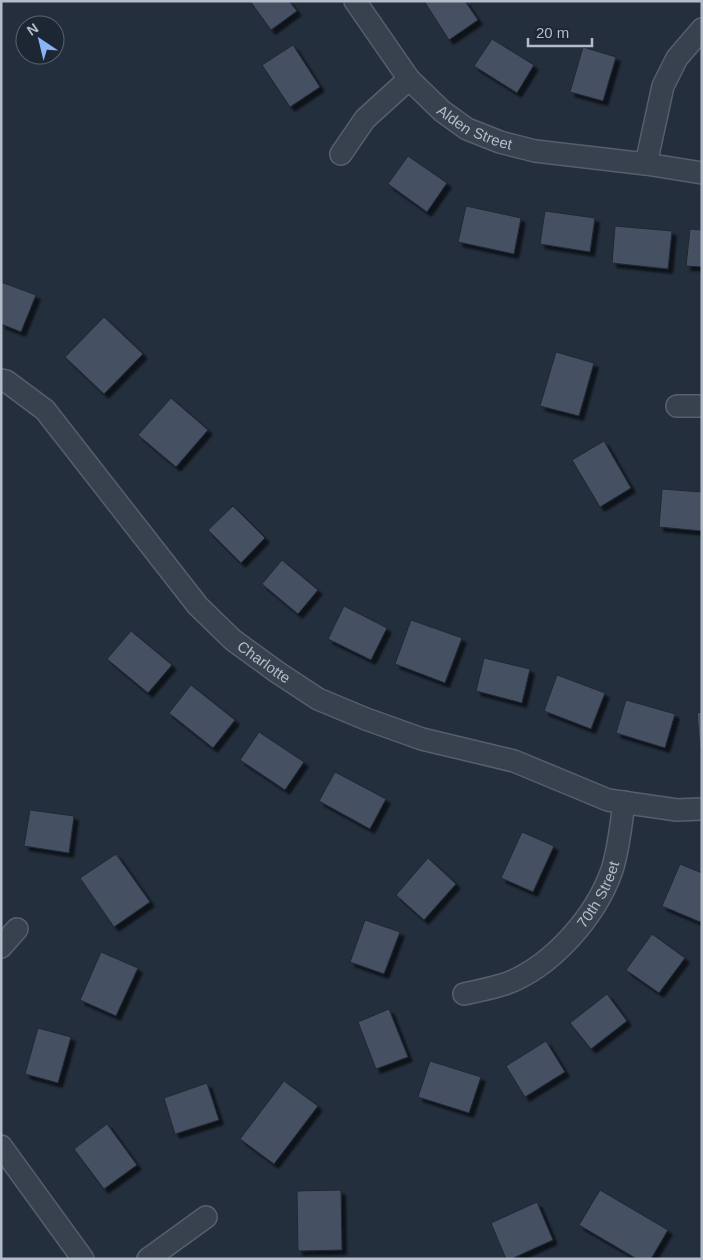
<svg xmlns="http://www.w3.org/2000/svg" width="703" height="1260" font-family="Helvetica,sans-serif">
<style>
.building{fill:#455162;stroke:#1f2835;filter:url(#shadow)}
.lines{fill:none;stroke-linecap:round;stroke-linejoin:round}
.minor-casing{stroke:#565f6c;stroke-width:24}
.minor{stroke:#38414e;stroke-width:21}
.labels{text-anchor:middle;stroke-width:4;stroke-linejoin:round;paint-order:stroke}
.street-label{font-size:15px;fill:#b4bcc9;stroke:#1d2633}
</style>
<defs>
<filter id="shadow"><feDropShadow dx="4.5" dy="4.5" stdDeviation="1" flood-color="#0009"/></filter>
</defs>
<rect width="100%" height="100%" fill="#242f3e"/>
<g class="building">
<path d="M250,1H289L297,11L271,30Z"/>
<path d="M424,1H465L478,20L449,40Z"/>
<path d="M492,39L534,65L517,93L474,66Z"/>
<path d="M293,45L320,87L290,107L262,65Z"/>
<path d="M583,47L616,57L603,101L570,92Z"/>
<path d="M408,156L447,183L427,212L388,184Z"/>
<path d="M466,206L521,218L514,254L458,242Z"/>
<path d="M545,211L595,218L590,252L540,244Z"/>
<path d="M615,226L672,231L668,269L612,263Z"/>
<path d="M690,229L702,230V267L686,266Z"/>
<path d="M1,282L36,295L21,332L1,324Z"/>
<path d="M104,317L143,354L104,394L65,357Z"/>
<path d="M556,352L594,363L579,416L540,406Z"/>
<path d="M171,398L208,430L176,467L138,435Z"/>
<path d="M604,441L631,488L600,507L572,460Z"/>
<path d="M662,489L702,492V531L659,527Z"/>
<path d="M233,506L265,538L241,563L208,530Z"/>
<path d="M282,560L318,590L298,614L262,584Z"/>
<path d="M344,606L387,628L371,660L328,639Z"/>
<path d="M411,620L462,638L445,683L395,664Z"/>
<path d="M131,631L172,665L148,693L107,659Z"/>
<path d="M484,658L530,669L522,703L476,691Z"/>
<path d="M557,675L605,693L591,729L544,711Z"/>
<path d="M191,685L235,720L213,748L169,713Z"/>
<path d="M626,700L675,714L665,748L616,733Z"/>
<path d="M702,712V749H700L697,713Z"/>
<path d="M259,732L304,762L285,790L240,760Z"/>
<path d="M335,772L386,799L370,829L319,801Z"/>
<path d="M30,810L74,816L69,853L24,846Z"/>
<path d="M522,832L554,846L533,892L501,878Z"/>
<path d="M116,854L150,902L114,927L80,878Z"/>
<path d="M428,858L456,884L424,920L396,895Z"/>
<path d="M680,864L702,873V917L700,922L662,906Z"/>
<path d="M365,920L400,932L384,974L350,962Z"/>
<path d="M652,934L685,958L659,993L626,970Z"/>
<path d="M101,952L138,968L116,1016L80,1000Z"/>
<path d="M607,994L627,1021L591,1049L570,1023Z"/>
<path d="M389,1009L408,1057L376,1069L358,1022Z"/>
<path d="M38,1028L71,1037L58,1083L25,1074Z"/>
<path d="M546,1041L565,1072L525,1097L506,1066Z"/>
<path d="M430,1061L481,1077L469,1113L418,1097Z"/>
<path d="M284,1081L318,1106L274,1164L240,1139Z"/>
<path d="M207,1083L219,1120L175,1134L164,1098Z"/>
<path d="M107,1124L137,1165L104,1189L74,1149Z"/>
<path d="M341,1190L342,1250L298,1251L297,1191Z"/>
<path d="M600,1190L668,1230L651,1259H637L579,1225Z"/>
<path d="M537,1202L553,1240L511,1259H506L491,1223Z"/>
</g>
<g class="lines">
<defs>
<g id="minor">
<path id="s1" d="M355,1L409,79L442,111L467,129L500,142L535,151L646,164L702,173"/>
<path d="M341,154L365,119L409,79"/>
<path d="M646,164L663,86L677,58L702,29"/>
<path id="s2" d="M1,380L6,381L45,410L198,606L233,640L277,672L318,699L366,719L422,739L514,761L608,800L677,810L702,809"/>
<path d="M677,406H702"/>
<path d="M1,947L17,929"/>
<path id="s3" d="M464,994C478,991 492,988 505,984C552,967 596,916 612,870C619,848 621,825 624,802"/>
<path d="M1,1146L83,1259"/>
<path d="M148,1259L206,1217"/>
</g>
</defs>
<use href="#minor" class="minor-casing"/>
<use href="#minor" class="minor"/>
</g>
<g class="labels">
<g class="street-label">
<text dy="5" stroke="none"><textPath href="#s1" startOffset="178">Alden Street</textPath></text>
<text dy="5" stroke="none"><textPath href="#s2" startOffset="389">Charlotte</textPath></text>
<text dy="5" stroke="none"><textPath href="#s3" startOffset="175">70th Street</textPath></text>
</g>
</g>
<rect width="703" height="1260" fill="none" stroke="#b4bcc9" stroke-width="5"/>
<g transform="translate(40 40) rotate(325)"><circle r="24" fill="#1d2633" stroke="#59626f"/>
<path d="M0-4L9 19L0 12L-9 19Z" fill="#8ab4f8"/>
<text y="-8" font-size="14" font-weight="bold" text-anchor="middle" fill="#b4bcc9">N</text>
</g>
<path d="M528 38v8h64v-8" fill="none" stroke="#b4bcc9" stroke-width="2.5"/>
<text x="536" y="38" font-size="15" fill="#b4bcc9" stroke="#1d2633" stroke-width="4" paint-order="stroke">20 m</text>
</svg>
